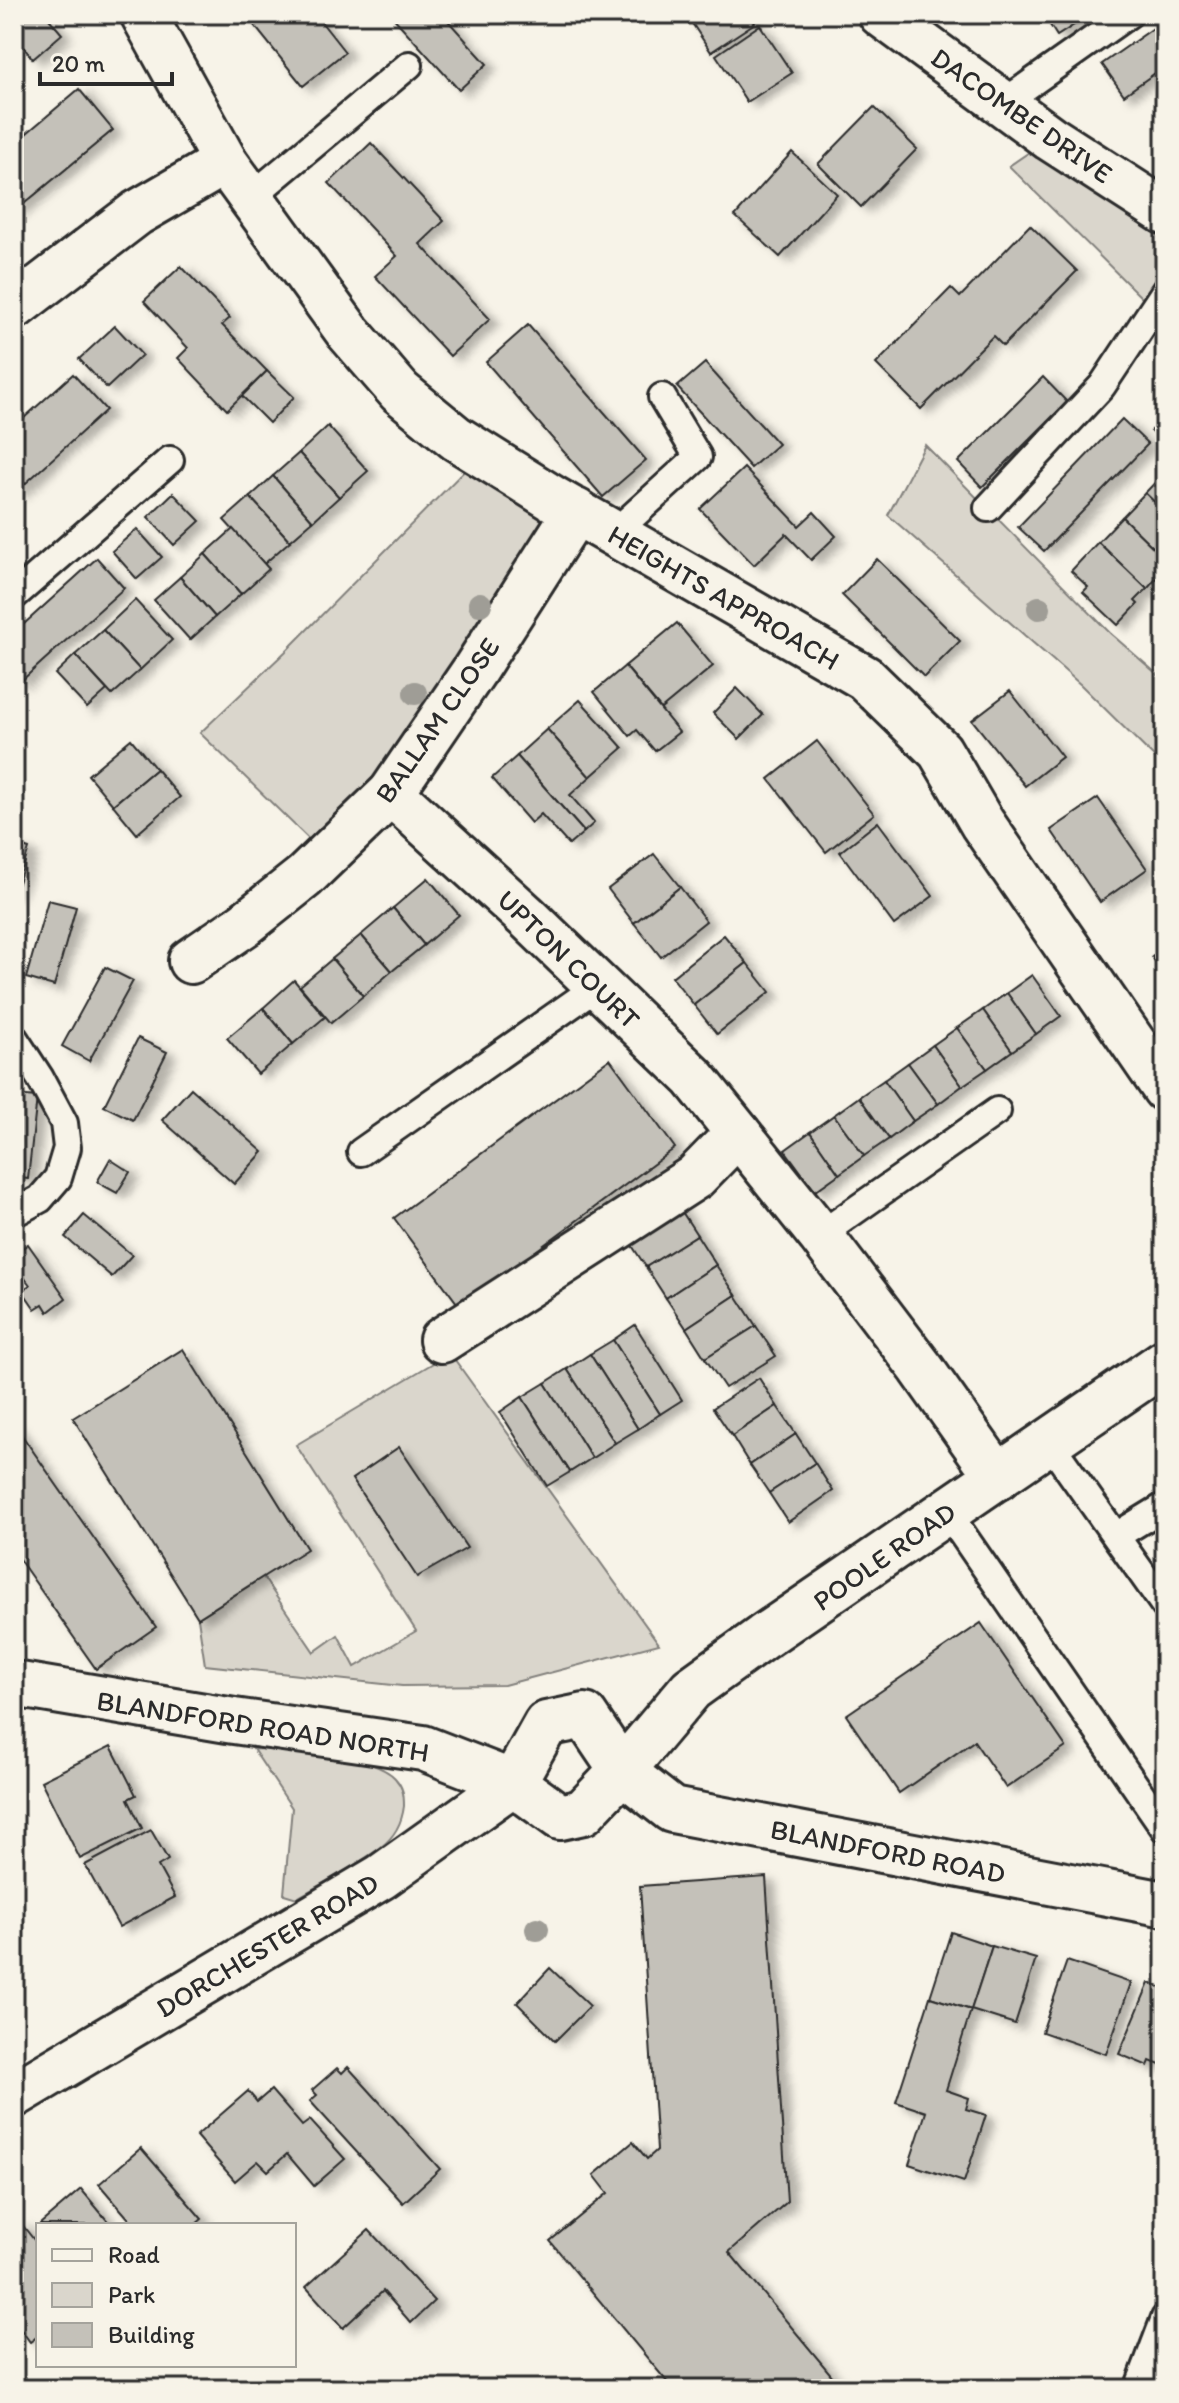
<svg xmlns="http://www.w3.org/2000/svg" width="1179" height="2403" font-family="Itim,sans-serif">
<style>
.green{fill:#dad6cc;stroke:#82807c;stroke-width:2;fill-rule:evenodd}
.building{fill:#c4c1b9;stroke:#2b2b2b;stroke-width:2;filter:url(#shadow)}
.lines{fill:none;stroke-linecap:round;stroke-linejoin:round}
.lane-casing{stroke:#2b2b2b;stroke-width:32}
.street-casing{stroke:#2b2b2b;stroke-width:50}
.secondary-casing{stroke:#2b2b2b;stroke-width:50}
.lane{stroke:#f7f3e8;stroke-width:26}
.street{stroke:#f7f3e8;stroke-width:44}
.secondary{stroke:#f7f3e8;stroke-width:44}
.tree{fill:#9f9d96}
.labels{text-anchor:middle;stroke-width:8;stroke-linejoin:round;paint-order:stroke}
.street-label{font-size:28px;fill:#2b2b2b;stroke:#f7f3e8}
</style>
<defs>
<filter id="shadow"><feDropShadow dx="9" dy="5" stdDeviation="4" flood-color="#0004"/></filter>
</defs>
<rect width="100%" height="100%" fill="#f7f3e8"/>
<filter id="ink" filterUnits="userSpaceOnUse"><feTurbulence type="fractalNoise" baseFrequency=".0125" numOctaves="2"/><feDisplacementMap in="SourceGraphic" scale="16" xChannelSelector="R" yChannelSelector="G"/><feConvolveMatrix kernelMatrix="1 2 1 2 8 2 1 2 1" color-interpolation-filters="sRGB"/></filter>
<g filter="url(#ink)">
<g class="green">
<path d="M1050,138L1165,212V321L1009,166Z"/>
<path d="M925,445L1110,633L1165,681V768L1081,685L888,515Z"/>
<path d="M482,453L576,511L326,856L200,733L285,652Z"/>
<path d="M450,1353L659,1644L504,1685L402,1686L205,1665L198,1618L263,1577L314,1652L338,1635L355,1667L416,1631L296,1445ZM399,1448L417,1576L352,1479Z"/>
<path d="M253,1749C285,1750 373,1754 395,1778C403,1787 404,1794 404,1806C402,1823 394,1837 381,1847C355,1867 324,1882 297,1898L284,1894L292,1808Z"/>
</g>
<g class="building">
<path d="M28,14H45L62,34L33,59L14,36V25Z"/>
<path d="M245,14H315L345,52L303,86Z"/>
<path d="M390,14H442L487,64L459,90Z"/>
<path d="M686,14H749L755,23L711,52Z"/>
<path d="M1043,14H1087L1088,16L1057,36Z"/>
<path d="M1165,20V66L1124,95L1102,64Z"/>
<path d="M760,25L792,73L747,102L716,55Z"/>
<path d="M79,89L113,130L14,212V144Z"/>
<path d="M874,107L917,149L861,207L818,164Z"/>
<path d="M371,143L444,221L420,244L490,319L450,356L375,276L397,256L329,183Z"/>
<path d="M792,152L837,194L780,257L735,216Z"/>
<path d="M1030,225L1077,271L1003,346L993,336L921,409L876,364L951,288L960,297Z"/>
<path d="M181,266L230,318L222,325L267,371L227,410L178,358L188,348L144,301Z"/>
<path d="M528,325L646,460L603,497L486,362Z"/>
<path d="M115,326L142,355L107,388L79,359Z"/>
<path d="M705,363L778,444L751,468L677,387Z"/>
<path d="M267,371L294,397L269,423L242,396Z"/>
<path d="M73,374L106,410L14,494V427Z"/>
<path d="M1043,377L1067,402L982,487L958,462Z"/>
<path d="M1165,416V443L1151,431Z"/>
<path d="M1122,419L1148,444L1044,551L1018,527Z"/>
<path d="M328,426L368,471L339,497L299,453Z"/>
<path d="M299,453L339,497L313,521L273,476Z"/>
<path d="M744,468L799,526L814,512L836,536L811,560L786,534L754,565L700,509Z"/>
<path d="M1165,472V512L1145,493Z"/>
<path d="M273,476L313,521L290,541L250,497Z"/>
<path d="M173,493L200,521L174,545L148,517Z"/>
<path d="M1145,493L1165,512V559L1122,517Z"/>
<path d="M250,497L290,541L264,564L224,520Z"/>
<path d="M1122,517L1165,559V569L1147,589L1098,542Z"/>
<path d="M137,529L162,557L137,579L112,551Z"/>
<path d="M233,529L269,569L241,594L205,554Z"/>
<path d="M1098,542L1147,589L1135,601L1138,604L1118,625L1083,592L1088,587L1071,571Z"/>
<path d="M205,554L241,594L215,617L180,577Z"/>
<path d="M97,558L124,588L20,682L14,675V633Z"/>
<path d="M877,559L960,641L924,677L842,595Z"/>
<path d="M180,577L215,617L190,640L154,600Z"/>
<path d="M135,600L172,640L140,670L103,630Z"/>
<path d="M677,623L713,666L661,709L625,666Z"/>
<path d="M103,630L140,670L112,695L75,655Z"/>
<path d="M75,655L107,690L87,708L55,674Z"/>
<path d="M625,666L679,732L655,751L637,730L630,736L594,692Z"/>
<path d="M737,688L763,715L739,739L713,713Z"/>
<path d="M1010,691L1062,757L1025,786L972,720Z"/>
<path d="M580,700L623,748L590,777L547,729Z"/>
<path d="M547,729L590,777L570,795L594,823L584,832L517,756Z"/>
<path d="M131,739L156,769L113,805L88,775Z"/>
<path d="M817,741L874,814L826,852L769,779Z"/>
<path d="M517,756L584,832L569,845L541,814L531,823L492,778Z"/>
<path d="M156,769L180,797L137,834L113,805Z"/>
<path d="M1098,798L1147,869L1100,902L1051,830Z"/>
<path d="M878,822L933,896L894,925L840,852Z"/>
<path d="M14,844L29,849L14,895Z"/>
<path d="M654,854L680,887L634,923L608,889Z"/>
<path d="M428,878L459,915L424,945L393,908Z"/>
<path d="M680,887L706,921L661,957L634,923Z"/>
<path d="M48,900L76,907L54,986L26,978Z"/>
<path d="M393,908L424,945L392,971L361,935Z"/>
<path d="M361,935L392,971L363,996L332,959Z"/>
<path d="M724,935L747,963L694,1005L672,977Z"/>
<path d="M1165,947V976L1152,957Z"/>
<path d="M332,959L363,996L331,1023L300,986Z"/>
<path d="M747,963L770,992L717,1034L694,1005Z"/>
<path d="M105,967L133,981L89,1061L62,1046Z"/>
<path d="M1032,975L1061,1016L1036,1034L1007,993Z"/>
<path d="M294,980L325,1017L293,1044L263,1008Z"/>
<path d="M1007,993L1036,1034L1012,1051L983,1010Z"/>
<path d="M263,1008L293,1044L258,1074L227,1038Z"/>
<path d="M983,1010L1012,1051L987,1069L957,1028Z"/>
<path d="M957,1028L987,1069L962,1086L933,1045Z"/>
<path d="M138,1038L167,1052L133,1120L104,1106Z"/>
<path d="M933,1045L962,1086L938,1104L908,1063Z"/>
<path d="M610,1059L675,1148L460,1307L394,1218Z"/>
<path d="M908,1063L938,1104L913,1121L884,1080Z"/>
<path d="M884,1080L913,1121L889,1139L859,1097Z"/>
<path d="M191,1088L263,1152L234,1184L162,1120Z"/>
<path d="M14,1095L37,1097L28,1179L14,1177Z"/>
<path d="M859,1097L889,1139L864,1156L834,1115Z"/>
<path d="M834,1115L864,1156L839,1174L810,1132Z"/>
<path d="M810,1132L839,1174L815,1191L785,1150Z"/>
<path d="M110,1159L130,1172L117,1193L97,1182Z"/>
<path d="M677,1204L697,1235L646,1267L627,1238Z"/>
<path d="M84,1215L132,1255L112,1277L65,1237Z"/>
<path d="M697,1235L716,1265L666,1298L646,1267Z"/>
<path d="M28,1244L66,1298L48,1312L43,1304L35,1309L22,1290L30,1285L14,1264V1254Z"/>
<path d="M716,1265L736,1295L686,1328L666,1298Z"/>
<path d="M736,1295L756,1326L705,1358L686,1328Z"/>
<path d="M635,1325L682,1400L660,1414L613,1340Z"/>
<path d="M756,1326L776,1356L725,1388L705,1358Z"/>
<path d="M613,1340L660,1414L638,1429L590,1354Z"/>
<path d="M183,1349L307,1549L198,1618L73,1418Z"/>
<path d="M590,1354L638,1429L615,1443L567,1369Z"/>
<path d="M567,1369L615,1443L592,1458L545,1383Z"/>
<path d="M759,1378L777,1406L732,1436L713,1408Z"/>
<path d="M545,1383L592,1458L570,1472L522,1397Z"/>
<path d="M522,1397L570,1472L547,1486L500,1412Z"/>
<path d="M777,1406L796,1434L750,1465L732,1436Z"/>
<path d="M14,1424L156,1627L96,1669L14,1552Z"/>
<path d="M796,1434L815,1463L769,1493L750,1465Z"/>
<path d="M399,1447L467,1548L417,1577L352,1479Z"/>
<path d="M815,1463L833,1491L788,1522L769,1493Z"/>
<path d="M981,1623L1066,1747L1006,1788L974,1741L899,1793L846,1715Z"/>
<path d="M111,1746L136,1795L128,1799L142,1828L80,1859L41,1781Z"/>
<path d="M151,1830L168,1860L158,1866L175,1897L119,1927L85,1865Z"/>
<path d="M766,1877L787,2202L729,2252L843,2389H673L550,2241L608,2193L594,2175L633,2142L647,2159L657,2150L640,1886Z"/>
<path d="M951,1932L992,1946L971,2010L930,1997Z"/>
<path d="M992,1946L1036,1959L1015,2024L971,2010Z"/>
<path d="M1067,1961L1131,1983L1106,2054L1042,2032Z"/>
<path d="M550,1968L590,2006L555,2041L517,2003Z"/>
<path d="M1149,1983L1165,1989V2067L1150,2061L1148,2066L1119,2054Z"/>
<path d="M930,1997L971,2010L946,2090L969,2098L966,2109L986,2115L964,2182L909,2164L926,2112L896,2102Z"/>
<path d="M348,2067L440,2169L403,2203L310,2101L317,2095L312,2090L337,2068L342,2073Z"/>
<path d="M271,2090L302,2126L310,2120L345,2159L314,2186L287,2154L268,2171L258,2161L235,2181L196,2136L248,2091L257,2102Z"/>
<path d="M141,2148L202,2219L195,2225H134L99,2184Z"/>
<path d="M81,2189L111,2225H40V2224Z"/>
<path d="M20,2222L38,2245V2336L30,2342L14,2320V2227Z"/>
<path d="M369,2230L434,2301L411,2323L383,2291L343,2328L306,2287Z"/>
</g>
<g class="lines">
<defs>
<g id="lane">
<path d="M1003,103L1129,14"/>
<path d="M251,197L409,65"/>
<path d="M988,508L1102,386L1165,291"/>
<path d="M614,533L698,457L662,397"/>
<path d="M14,596L170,460"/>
<path d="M14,1038L40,1078L64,1123L67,1148L58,1178L40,1199L14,1213"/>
<path d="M361,1152L598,986"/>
<path d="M820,1235L997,1111"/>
<path d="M1049,1442L1165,1606"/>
<path d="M947,1512L1165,1829"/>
<path d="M1116,1536L1165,1506"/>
<path d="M1138,2389L1165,2318"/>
</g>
<g id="street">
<path d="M143,14L225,162L348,332L400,392L456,438L552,498L865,678L940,751L982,823L1165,1089"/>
<path d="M881,14L1050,138L1165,212"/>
<path d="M14,307L137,213L225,162"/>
<path d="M391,793L528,918L694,1078L820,1235L921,1368L998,1477"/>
<path d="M191,961L245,924L304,877L391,793L474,671L576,511"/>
<path d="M442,1340L695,1177L738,1133"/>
</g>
<g id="secondary">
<path d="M14,1684L234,1721L423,1748L513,1783L560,1817L583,1812L622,1771L691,1689L763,1637L1165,1362"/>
<path d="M14,2095L381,1877L513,1783L546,1724L585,1716L622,1771L672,1810L1165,1904"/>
</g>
</defs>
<use href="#lane" class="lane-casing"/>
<use href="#street" class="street-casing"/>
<use href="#secondary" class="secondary-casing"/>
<use href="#lane" class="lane"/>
<use href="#street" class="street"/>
<use href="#secondary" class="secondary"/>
</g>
<g class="tree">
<circle cx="480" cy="604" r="12"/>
<circle cx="1039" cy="608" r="12"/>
<circle cx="415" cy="693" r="12"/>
<circle cx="537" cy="1929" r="12"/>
</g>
</g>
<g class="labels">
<g class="street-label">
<text transform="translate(1022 115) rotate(35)" y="10">DACOMBE DRIVE</text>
<text transform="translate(724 597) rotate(30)" y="10">HEIGHTS APPROACH</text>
<text transform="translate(437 720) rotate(-55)" y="10">BALLAM CLOSE</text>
<text transform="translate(569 959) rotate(44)" y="10">UPTON COURT</text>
<text transform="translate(884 1556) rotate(-35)" y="10">POOLE ROAD</text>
<text transform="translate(263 1726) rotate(9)" y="10">BLANDFORD ROAD NORTH</text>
<text transform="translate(888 1851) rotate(11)" y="10">BLANDFORD ROAD</text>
<text transform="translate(267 1945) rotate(-31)" y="10">DORCHESTER ROAD</text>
</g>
</g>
<rect width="1179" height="2403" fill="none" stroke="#f7f3e8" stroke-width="48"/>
<rect x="24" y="24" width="1131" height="2355" fill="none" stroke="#2b2b2b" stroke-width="3" filter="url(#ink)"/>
<rect x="36" y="2223" width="260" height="144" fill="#f7f3e8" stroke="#a5a39c" stroke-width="2"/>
<rect x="52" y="2249" width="40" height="12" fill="#f7f3e8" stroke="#a5a39c" stroke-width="2"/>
<text x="108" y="2263" font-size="24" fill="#2b2b2b">Road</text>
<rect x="52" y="2283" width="40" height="24" fill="#dad6cc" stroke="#a5a39c" stroke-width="2"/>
<text x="108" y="2303" font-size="24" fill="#2b2b2b">Park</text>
<rect x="52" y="2323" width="40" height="24" fill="#c4c1b9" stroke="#a5a39c" stroke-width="2"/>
<text x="108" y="2343" font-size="24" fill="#2b2b2b">Building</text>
<path d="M40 72v12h132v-12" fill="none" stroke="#2b2b2b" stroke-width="4"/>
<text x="52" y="72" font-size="24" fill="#2b2b2b" stroke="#f7f3e8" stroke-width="6" paint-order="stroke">20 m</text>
</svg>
